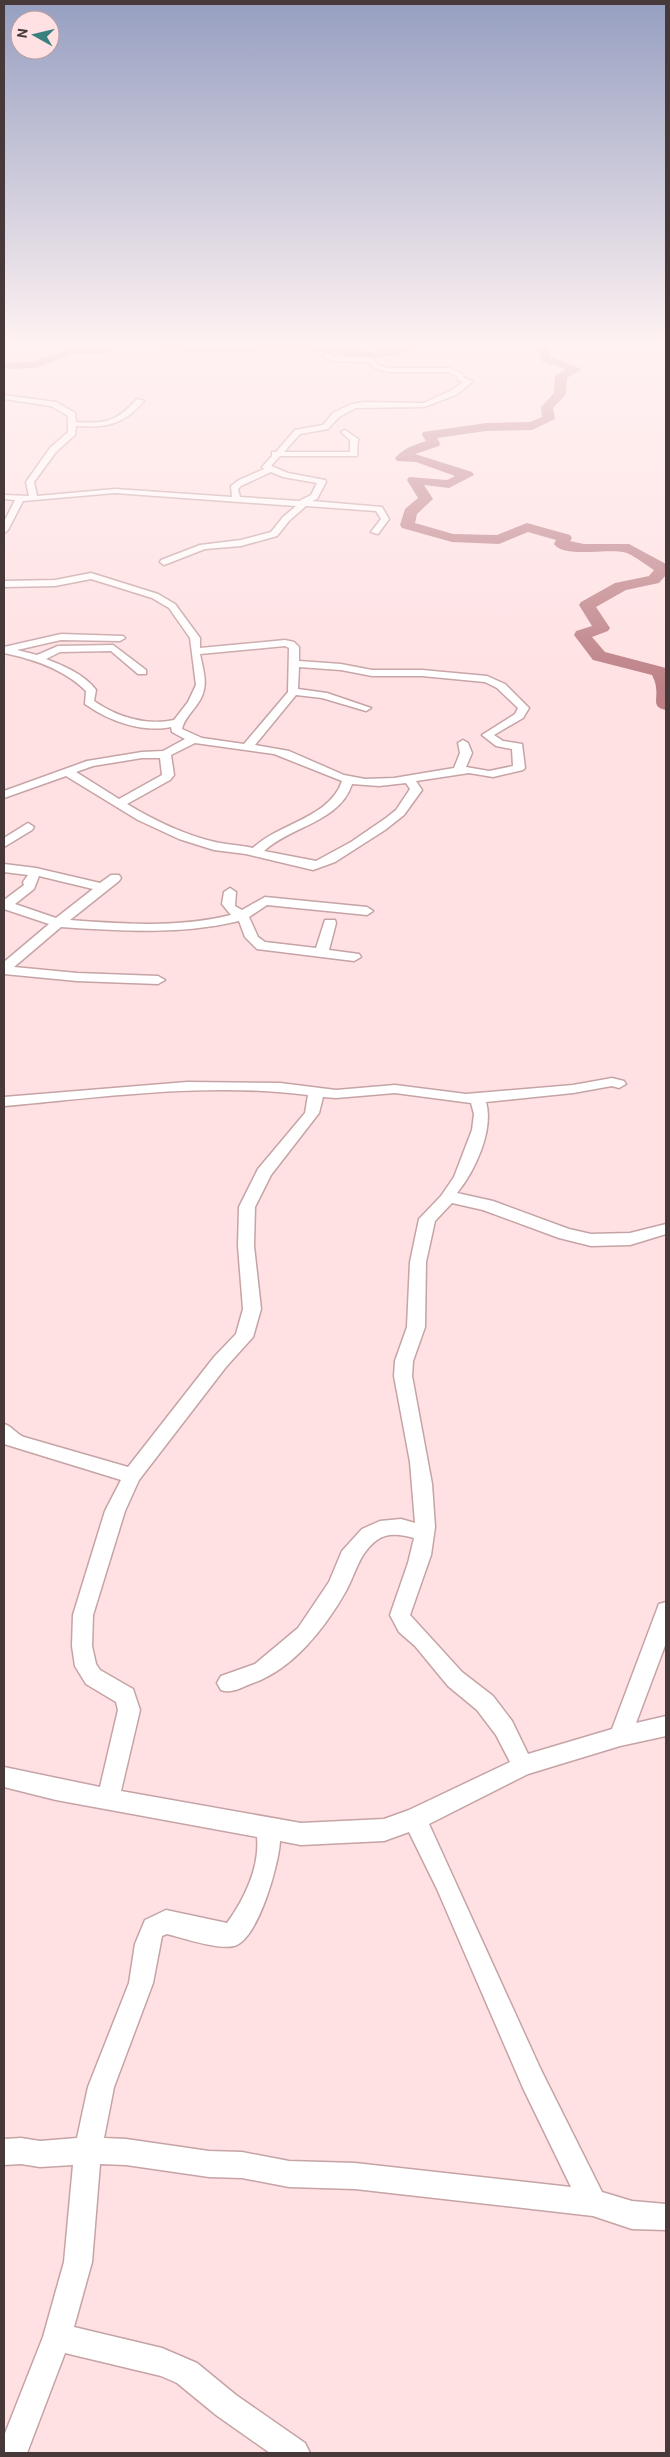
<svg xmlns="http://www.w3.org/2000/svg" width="670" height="2457" font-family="Barlow,sans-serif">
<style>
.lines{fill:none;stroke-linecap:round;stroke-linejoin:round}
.river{fill:#bc8086;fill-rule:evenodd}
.minor-casing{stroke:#c6a3a5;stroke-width:3}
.minor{fill:#fff;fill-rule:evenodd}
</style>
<rect width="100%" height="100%" fill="#ffe1e3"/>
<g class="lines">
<g class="river">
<path d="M108,344H123L102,354H73L35,368L4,369V363L33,362L72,348H100Z"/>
<path d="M139,344H311L370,352L400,348L404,344H416L413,350L402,354L370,358L309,350L197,352L145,347Z"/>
<path d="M536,344H549L550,357L582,369L567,378L566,394L553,408L555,419L532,430L486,431L437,438L440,443L439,446L415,454L472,472L474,475L449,488L424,485L433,499L417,514L415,523L453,534L497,535L527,523L570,535L572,538L570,541L584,544H629L666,564V575L659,583L626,590L596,607L610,628L608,631L592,637L605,652L666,668V710C651,707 658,700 656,688C656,684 654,679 652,675L593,660L574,635L576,631L592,626L579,605L581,602L615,583L649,576L654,570C646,565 636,557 627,553C612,547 564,559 554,544L556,540L528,532L499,544L452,542L402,528L400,525L405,509L418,498L407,480L409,477L447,480L455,476L416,462L397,461L395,458C404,448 414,445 426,441L422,435L423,432L486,423L530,422L542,417L541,407L554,393L555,376L566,369L541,361Z"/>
</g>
<defs>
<g id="minor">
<path d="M326,354H330L333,357L372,358L379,366L389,368H450L463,374L464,378L473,381L456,395L424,407L356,408L339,417L328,429L300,434L284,452H350V440L341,432L345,430L358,439L357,456H280L271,466L288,473L325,480L326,482L317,499L312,501L382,507L389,519L378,534L371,532L381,519L376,511L306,506L289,521L277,536L241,546L205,549L164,565L160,562L161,560L200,545L241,540L271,532L283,517L296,506L115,493L23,501L8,530L4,533V522L15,500L4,499V495L29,496L26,482L50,448L68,432V416L51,406L4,399V395L56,402L75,413L76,422C106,424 116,422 137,399L144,401C124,425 105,428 76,426L75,435L56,452L34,482L37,496L115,489L232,497L231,486L239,480L264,469L262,467L272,456V452H276L295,430L323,425L333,413L351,404L364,402L423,403L450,391L463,382L458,380L457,376L448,372H389L374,368L370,362L332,361L324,357ZM271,472L283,477L317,483L311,495L299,501L240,497L238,489L241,486Z"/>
<path d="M91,573L158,594L175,604L200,638V648L285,640L294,642L299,647V661L341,664L372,670H422L487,676L505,684L529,708L523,718L494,735L503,741L522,744L525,768L523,770L493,777L469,773L416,781L422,790L404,815L385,830L335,862L313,870L246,854L214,850L179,839L138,820L66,776L4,798V791L87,761L142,752L163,751L185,739L172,732L171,727C142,733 109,721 85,704L86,691C64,669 33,659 4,653V647L61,634L123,636L125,638L120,641L61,640L17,650L37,655L58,646L113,645L146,670V674H138L111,651L60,652L46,659C64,666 84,674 96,690L94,701C117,717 146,726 174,720L188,702L196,685L190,638L169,608L152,598L91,579L55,586L4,587V581L55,580ZM285,646L289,648L288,692L244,744L202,738L182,729C184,720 191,713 196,706C210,688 204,674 200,654ZM299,667L341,670L372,676H422L485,682L497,688L518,708L515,714L482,735L496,746L512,749L513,766L489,771L466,767L472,753L468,743L463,740L458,743L460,753L454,768L394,778L365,779L344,775L289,751L255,745L296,695L322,698L366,711L371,708L327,693L298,689ZM195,743L274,754L342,781C330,818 279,823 253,848C241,845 228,845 215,842C184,835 154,820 127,804L170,780L174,775L171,755ZM142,758H160L162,775L119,799L76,772L93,766ZM406,783L410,789L396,810L386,818L351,842L316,861L264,851C291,826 340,822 352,784L379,786Z"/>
<path d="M28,823L34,827L32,830L4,847V838Z"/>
<path d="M4,864L36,868L100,883L111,875H119L121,878L119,881L70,920C123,924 179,928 231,915L222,904L224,892L230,888L236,892L235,906L242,910L265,897L367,907L373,911L367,915L267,905L249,917L258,937L265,942L316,948L324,923L325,920H335L336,923L329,950L359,954L361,957L354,961L257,949L245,937L239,921C181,935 121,931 61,927L14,967L77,973L158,976L165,980L158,984L77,981L4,974V962L49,924L4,909V900L24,885L23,882L28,875L4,872ZM39,876L93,889L56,918L15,904L34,889Z"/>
<path d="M612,1078L624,1081L626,1084L619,1088L612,1086L573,1093L486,1102C494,1130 475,1171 457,1193L493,1201L569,1229L591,1234L630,1233L666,1224V1234L630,1245L591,1246L559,1238L483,1210L452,1203L435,1221L426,1262L425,1327L413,1361L412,1376L432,1484L435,1527L431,1555L410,1615L462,1672L493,1696L512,1721L528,1754L612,1729L659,1604L666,1602V1643L636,1723L666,1716V1736L620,1746L528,1774L429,1824L541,2070L602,2192L632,2201L666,2204V2230L632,2229L593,2216L355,2189L289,2187L242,2178L209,2177L126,2165L100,2164L92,2262L74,2327L162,2348L197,2363L236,2395L305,2443L310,2453H270L216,2415L177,2383L161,2376L65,2353L27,2453H4V2436L43,2337L64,2262L73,2165L40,2167L21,2164L4,2165V2139L21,2138L40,2141L77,2138L88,2087L129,1983L135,1944L145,1920L166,1910L227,1923C244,1900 260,1867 257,1837L56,1800L4,1787V1767L100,1787L118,1710L116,1702L86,1684L75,1666L72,1646L73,1615L105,1511L121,1480L4,1444V1424C12,1426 16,1434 24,1437L128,1467L214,1357L236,1334L243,1309L238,1246L239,1207L258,1169L305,1113L308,1095C207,1082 105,1097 4,1106V1097L187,1082L280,1083L336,1090L395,1085L466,1094L573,1085ZM395,1093L471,1103L474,1114L472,1130L454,1177L441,1196L419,1219L410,1262L407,1327L395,1361L394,1376L410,1462L415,1523L401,1519L380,1521L362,1529L342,1551L329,1582L298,1628L255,1664L221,1676L217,1683L221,1690C232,1694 242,1687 253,1683C293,1669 325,1628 346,1591C356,1573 359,1553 377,1540C388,1532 402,1535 414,1538L408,1563L390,1615L399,1632L415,1646L448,1686L477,1710L496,1735L510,1762L409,1810L384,1819L301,1823L121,1791L140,1710L133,1689L100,1670L96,1664L92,1646L93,1615L125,1511L139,1480L226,1367L253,1337L261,1309L254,1246L255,1207L271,1175L319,1113L323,1097L336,1098ZM409,1832L437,1889L523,2088L571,2187L355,2163L289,2161L242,2152L209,2151L126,2139L104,2138L114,2087L153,1983L162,1936L167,1934C183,1938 218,1950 234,1946C258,1940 279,1864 280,1841L301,1845L384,1841Z"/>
</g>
</defs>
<use href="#minor" class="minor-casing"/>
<use href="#minor" class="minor"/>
</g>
<linearGradient id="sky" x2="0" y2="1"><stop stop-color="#969fc1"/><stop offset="0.5" stop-color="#fff2f2"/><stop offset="1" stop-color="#fff2f2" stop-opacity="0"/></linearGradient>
<rect width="670" height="688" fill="url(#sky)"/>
<rect width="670" height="2457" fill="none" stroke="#47393a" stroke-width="10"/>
<g transform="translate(35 35) rotate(278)"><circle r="24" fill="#ffe1e3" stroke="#b59e9f"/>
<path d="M0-4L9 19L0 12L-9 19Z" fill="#39817f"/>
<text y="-8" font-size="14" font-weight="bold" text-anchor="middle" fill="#47393a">N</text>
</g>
</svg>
